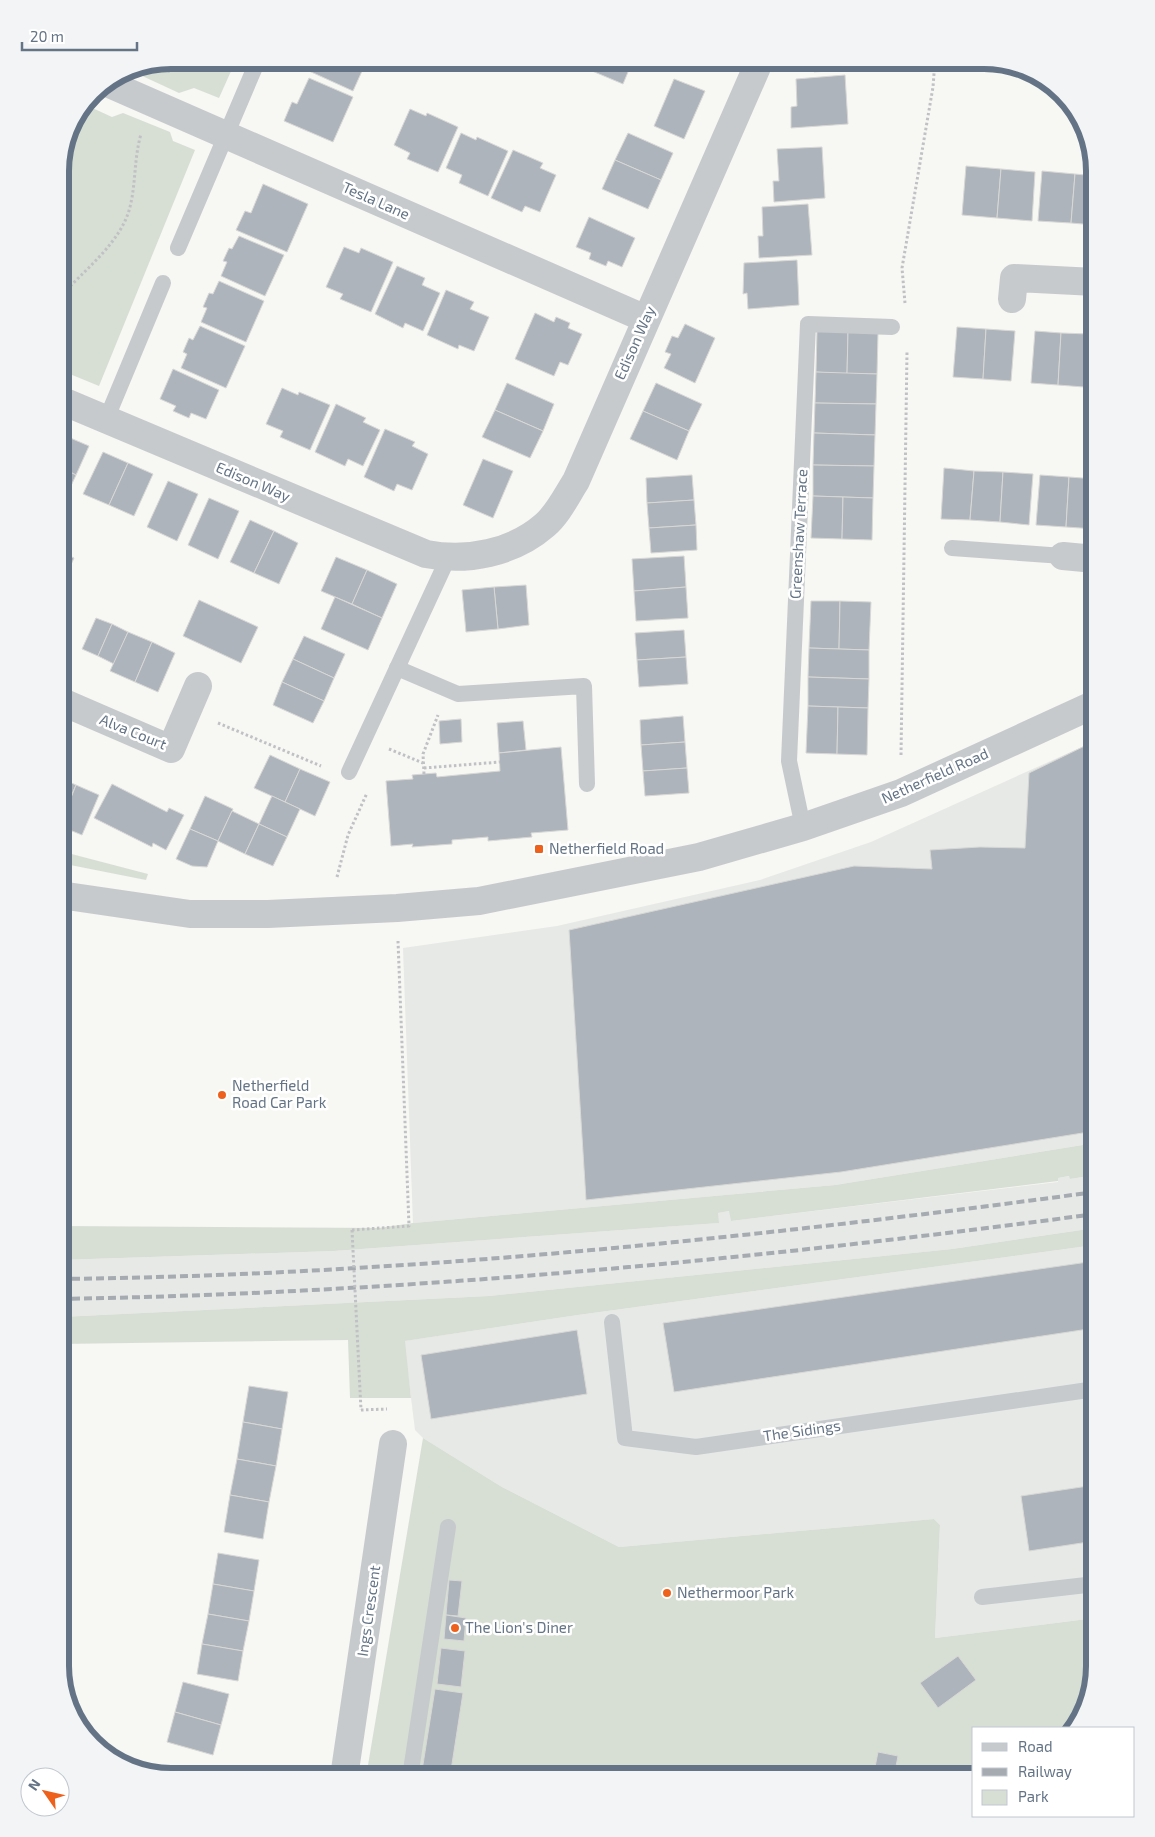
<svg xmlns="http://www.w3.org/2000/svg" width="1155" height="1837" font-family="'Exo 2',sans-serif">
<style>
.built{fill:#e7e9e7}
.green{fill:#d7dfd4}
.building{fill:#adb4bb;stroke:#d8d8d6}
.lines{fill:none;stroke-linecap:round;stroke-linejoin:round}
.path{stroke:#c0c1c4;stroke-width:3;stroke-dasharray:2.5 2.5;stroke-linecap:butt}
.lane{stroke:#c6cacd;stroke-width:16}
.street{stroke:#c6cacd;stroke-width:28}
.rail{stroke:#a6abb2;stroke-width:4;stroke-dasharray:8 4;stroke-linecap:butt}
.path-bridge{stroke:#c0c1c4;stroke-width:3;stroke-dasharray:2.5 2.5;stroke-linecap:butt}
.poi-dot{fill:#ed611d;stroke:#fff;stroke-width:2}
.labels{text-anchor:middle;stroke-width:5;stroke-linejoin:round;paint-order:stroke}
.street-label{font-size:15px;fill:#647486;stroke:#fff}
.poi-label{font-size:15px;fill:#647486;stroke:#fff;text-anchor:start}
.rim{fill:none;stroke:#647486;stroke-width:6}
</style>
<rect width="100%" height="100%" fill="#f7f7f3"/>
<g class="built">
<path d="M1095,741V1143L835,1185L413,1223L403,948L557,926L760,880L871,842Z"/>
<path d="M1095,1175V1228L952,1249L489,1296L60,1317V1260L334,1251L718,1223L717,1213L730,1211L731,1221L1058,1182V1178L1070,1176V1179Z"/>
<path d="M1095,1245V1618L935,1638L940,1525L934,1519L619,1547L502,1487L423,1438L415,1430L404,1341L578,1315Z"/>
</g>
<g class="green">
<path d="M171,60H236L219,98L194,88L179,93L138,74L135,67Z"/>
<path d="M88,106L112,117L123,113L170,132L173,141L195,150L99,386L60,370V168Z"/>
<path d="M60,851L148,874L146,880L60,863Z"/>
<path d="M1095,1143V1175L1070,1179L1069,1176L1058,1178V1181L731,1221L729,1211L718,1213L719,1223L334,1251L60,1260V1226L379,1228L413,1223L835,1185Z"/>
<path d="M1095,1228V1245L578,1315L405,1341L411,1398H350L348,1340L60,1344V1317L489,1296L952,1249Z"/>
<path d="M423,1438L502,1487L619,1547L934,1519L940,1525L935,1638L1095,1618V1667L1080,1722L1073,1728H974V1777H366Z"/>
</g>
<g class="building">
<path d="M314,60H367L353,91L309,71Z"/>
<path d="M566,60H633L623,84Z"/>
<path d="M813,60H869V68L814,72Z"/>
<path d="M845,75L848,124L791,128V107L797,106L796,79Z"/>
<path d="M309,78L353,97L333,142L284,121L292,102L297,104Z"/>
<path d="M674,79L705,91L684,139L654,126Z"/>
<path d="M410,109L426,116L427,113L458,127L438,172L407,159L410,153L394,145Z"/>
<path d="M461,133L476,140L477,137L508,151L488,196L459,183L462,175L446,168Z"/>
<path d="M628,133L673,153L661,180L615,160Z"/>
<path d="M822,147L825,198L774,202L773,181H779L777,149Z"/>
<path d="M513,150L543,163L540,168L556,175L540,212L525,206L522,212L491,198Z"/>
<path d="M615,160L661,180L648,209L602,189Z"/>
<path d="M966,166L1001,169L997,218L962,215Z"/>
<path d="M1001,169L1035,172L1032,221L997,218Z"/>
<path d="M1042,171L1075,174L1071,223L1038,221Z"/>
<path d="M1075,174L1095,176V225L1071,223Z"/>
<path d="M263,184L308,204L287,252L236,230L245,211L251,213Z"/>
<path d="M808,204L812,255L759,258L758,236H763L762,207Z"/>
<path d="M589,217L635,238L622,267L608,261L606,266L589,259L591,253L576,247Z"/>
<path d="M239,236L284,255L265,296L221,276L227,262L223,261L229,248L232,249Z"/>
<path d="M344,247L359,253L361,248L393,262L371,312L340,299L343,294L326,287Z"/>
<path d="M797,260L799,305L748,309L747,293L743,294L744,263Z"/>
<path d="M397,266L425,278L422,285L440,293L423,331L405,323L403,328L375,314Z"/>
<path d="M219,281L264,301L246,342L201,322L207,308L203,307L209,293L213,294Z"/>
<path d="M446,290L474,302L470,309L489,317L474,351L459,345L458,349L427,335Z"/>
<path d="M535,313L554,322L556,317L570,323L568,328L582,334L568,365L560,362L554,376L515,359Z"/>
<path d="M685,324L715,338L695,383L664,368L671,354L665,352L672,336L678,338Z"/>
<path d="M200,326L245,346L226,388L181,368L187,354L183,352L189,338L193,340Z"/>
<path d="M957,327L986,329L983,379L953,377Z"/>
<path d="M986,329L1015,331L1011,381L983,379Z"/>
<path d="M817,331L848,332L847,374L816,372Z"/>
<path d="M1035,331L1061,333L1058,385L1031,383Z"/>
<path d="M848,332L878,333L877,374H847Z"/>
<path d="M1061,333L1088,334L1084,387L1058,385Z"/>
<path d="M1088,334L1095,335V387H1084Z"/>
<path d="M173,369L219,390L206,419L191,413L189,418L173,411L176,406L160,399Z"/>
<path d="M816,372L877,374L876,404L815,403Z"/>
<path d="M507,383L554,404L543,431L495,410Z"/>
<path d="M656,383L702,404L689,431L643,411Z"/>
<path d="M282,388L298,395L299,392L330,405L310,450L280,437L283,431L266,424Z"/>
<path d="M815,403L876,404L875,435L814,433Z"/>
<path d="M336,404L366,418L363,422L380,430L363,466L348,459L345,466L315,452Z"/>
<path d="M495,410L543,431L530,458L482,437Z"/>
<path d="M643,411L689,431L677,460L630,439Z"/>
<path d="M385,429L415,442L412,446L428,454L412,490L397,484L394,491L364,477Z"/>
<path d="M814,433L875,435L874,466L813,465Z"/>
<path d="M61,434L89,446L76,475L60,467Z"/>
<path d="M103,452L128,463L109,505L83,494Z"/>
<path d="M483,459L513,471L493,518L463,505Z"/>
<path d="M128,463L153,474L134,516L109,505Z"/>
<path d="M813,465L874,466L873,498L813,496Z"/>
<path d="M60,467L76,475L63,503L60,502Z"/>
<path d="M944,468L974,471L970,520L941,519Z"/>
<path d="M974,471L1003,472L1000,522L970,520Z"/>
<path d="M1003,472L1033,474L1029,525L1000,522Z"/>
<path d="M692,475L694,500L647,503L646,478Z"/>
<path d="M1040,475L1069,477L1066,527L1036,525Z"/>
<path d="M1069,477L1095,479V529L1066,527Z"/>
<path d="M168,481L198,494L177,541L147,527Z"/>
<path d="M813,496L843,497L842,539L811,538Z"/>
<path d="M843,497L873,498L872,540L842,539Z"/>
<path d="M209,498L239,511L218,559L188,545Z"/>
<path d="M694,500L696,525L649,528L647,503Z"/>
<path d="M250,520L274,531L254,573L230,562Z"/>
<path d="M696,525L697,550L651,553L649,528Z"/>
<path d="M274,531L298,543L279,584L254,573Z"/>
<path d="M60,534L70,539L63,553L74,558L61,587Z"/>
<path d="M684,556L686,587L634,591L632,559Z"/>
<path d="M336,557L367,570L352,604L321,591Z"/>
<path d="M367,570L397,584L382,618L352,604Z"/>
<path d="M526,585L529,625L498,629L494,587Z"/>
<path d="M494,587L498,629L466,632L462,590Z"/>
<path d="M686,587L688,618L636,621L634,591Z"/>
<path d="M335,597L382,618L368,650L321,629Z"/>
<path d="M199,600L258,627L241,663L183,636Z"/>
<path d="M811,601H840L839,649L809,648Z"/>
<path d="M840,601L871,602L869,650L839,649Z"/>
<path d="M96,618L112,624L98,656L82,649Z"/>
<path d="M112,624L128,632L114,664L98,656Z"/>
<path d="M684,630L686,657L637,660L635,633Z"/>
<path d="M128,632L152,642L135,682L110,671Z"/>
<path d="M304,636L345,654L334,678L293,659Z"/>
<path d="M152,642L175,653L158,692L135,682Z"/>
<path d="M809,648L869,650V679L808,677Z"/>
<path d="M686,657L688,684L639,687L637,660Z"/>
<path d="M293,659L334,678L324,701L282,682Z"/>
<path d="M808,677L869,679L868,708L808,706Z"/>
<path d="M282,682L324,701L313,723L273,705Z"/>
<path d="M808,706L838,707L837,754L806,753Z"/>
<path d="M838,707L868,708L867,755L837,754Z"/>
<path d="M683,716L685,742L641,745L640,720Z"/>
<path d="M461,719L462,742L440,744L439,721Z"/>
<path d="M523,721L526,750L499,753L497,723Z"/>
<path d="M1095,741V1131L841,1172L586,1200L569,930L854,866L932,869L930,850L980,847L1025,848L1029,773Z"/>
<path d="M685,742L687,768L643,771L641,745Z"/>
<path d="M561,747L568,830L531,833L532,837L488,841V837L452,840V844L412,847L413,844L391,846L386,781L413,779L412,775L436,773L437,777L500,771L499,753Z"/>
<path d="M270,755L300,769L285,802L254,788Z"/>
<path d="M687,768L689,793L645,796L643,771Z"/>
<path d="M300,769L330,782L315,816L285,802Z"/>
<path d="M60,778L76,785L60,821Z"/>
<path d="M112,784L167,812L169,808L184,815L166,850L153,843L152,847L94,818Z"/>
<path d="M76,785L99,795L82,835L60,826Z"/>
<path d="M205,796L233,809L218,841L190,829Z"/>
<path d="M272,796L300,809L287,837L259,824Z"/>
<path d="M232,811L259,824L245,854L218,841Z"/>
<path d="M259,824L287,837L273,866L245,854Z"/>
<path d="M190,829L218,841L207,867L192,866L176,859Z"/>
<path d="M1095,1261V1328L674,1392L663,1323Z"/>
<path d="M577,1330L587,1394L431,1419L421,1355Z"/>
<path d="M249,1386L288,1392L282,1429L243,1422Z"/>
<path d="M243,1422L282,1429L276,1466L237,1459Z"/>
<path d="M237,1459L276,1466L269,1502L230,1495Z"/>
<path d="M1095,1485V1541L1029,1551L1021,1496Z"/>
<path d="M230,1495L269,1502L263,1539L224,1532Z"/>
<path d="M218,1553L259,1560L254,1591L213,1584Z"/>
<path d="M449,1580L462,1581L458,1616L446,1615Z"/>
<path d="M213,1584L254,1591L249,1621L208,1614Z"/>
<path d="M208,1614L249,1621L243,1651L202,1644Z"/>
<path d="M446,1615L466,1618L464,1641L444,1639Z"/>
<path d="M202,1644L243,1651L238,1681L197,1674Z"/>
<path d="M441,1648L465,1651L461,1687L437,1684Z"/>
<path d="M958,1656L976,1680L938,1708L920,1683Z"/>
<path d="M183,1682L229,1694L221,1725L175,1712Z"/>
<path d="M435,1689L463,1693L450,1777H421Z"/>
<path d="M175,1712L221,1725L213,1755L167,1742Z"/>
<path d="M878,1752L898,1756L894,1777H873Z"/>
</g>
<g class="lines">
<g class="path">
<path d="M168,72L175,60"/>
<path d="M60,297C84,270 121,243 130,207C136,183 134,158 141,134"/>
<path d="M905,303L902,268L933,87L935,60"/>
<path d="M218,723L321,766"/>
<path d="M389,749L423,763"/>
<path d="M901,755L907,352"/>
<path d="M424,768L500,762"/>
<path d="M424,774L423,754L438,715"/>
<path d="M337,877L348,835L367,793"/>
<path d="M352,1230L409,1226L398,941"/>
<path d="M361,1410L387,1409"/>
</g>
<g class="lane">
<path d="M178,248L258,60"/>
<path d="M106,420L163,283"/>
<path d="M952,548L1063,556"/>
<path d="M397,668L458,694L584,686L587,784"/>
<path d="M349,772L448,558"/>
<path d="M803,827L789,761L808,324L892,327"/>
<path d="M612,1322L625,1438L696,1447L1095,1389"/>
<path d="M982,1597L1095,1584"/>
<path d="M410,1777L448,1527"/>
</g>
<g class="street">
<path d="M107,83L646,319"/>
<path d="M1012,299L1014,278L1095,282"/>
<path d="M60,400L426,554C467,562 513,553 545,525C558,514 567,495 576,481L760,60"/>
<path d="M1063,556L1095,559"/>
<path d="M60,701L171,749L198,686"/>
<path d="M60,895L190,914H268L397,908L479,901L699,857L803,827L901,793L1095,704"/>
<path d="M344,1777L393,1444"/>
</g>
<g class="rail">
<path d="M60,1279C406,1275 752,1238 1095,1192"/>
<path d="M60,1299C406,1293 752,1260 1095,1214"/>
</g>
<path class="path-bridge" d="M352,1230L361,1410"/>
</g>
<g class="poi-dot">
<rect x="534" y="844" width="10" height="10" rx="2.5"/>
<circle cx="222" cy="1095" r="5"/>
<circle cx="667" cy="1593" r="5"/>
<circle cx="455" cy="1628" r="5"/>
</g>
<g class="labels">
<g class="street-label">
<text transform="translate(376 201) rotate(24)" y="5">Tesla Lane</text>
<text transform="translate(635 343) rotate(-66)" y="5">Edison Way</text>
<text transform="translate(253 482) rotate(23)" y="5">Edison Way</text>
<text transform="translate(799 534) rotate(-87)" y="5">Greenshaw Terrace</text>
<text transform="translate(133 732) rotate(22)" y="5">Alva Court</text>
<text transform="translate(935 776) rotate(-24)" y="5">Netherfield Road</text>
<text transform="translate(802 1431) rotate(-8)" y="5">The Sidings</text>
<text transform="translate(369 1611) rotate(-82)" y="5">Ings Crescent</text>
</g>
<g class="poi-label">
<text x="549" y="854">Netherfield Road</text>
<text x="232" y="1091">Netherfield<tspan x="232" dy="17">Road Car Park</tspan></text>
<text x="677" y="1598">Nethermoor Park</text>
<text x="465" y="1633">The Lion's Diner</text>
</g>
</g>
<path d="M0 0H1155V1837H0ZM171 69H984A102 102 0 0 1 1086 171V1666A102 102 0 0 1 984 1768H171A102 102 0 0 1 69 1666V171A102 102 0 0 1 171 69Z" fill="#f3f4f5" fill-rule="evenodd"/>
<path class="rim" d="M171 69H984A102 102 0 0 1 1086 171V1666A102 102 0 0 1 984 1768H171A102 102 0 0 1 69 1666V171A102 102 0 0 1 171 69Z"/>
<rect x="972" y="1727" width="162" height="90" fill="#ffffff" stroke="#c1c7cf"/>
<rect x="982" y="1743" width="25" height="8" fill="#c6cacd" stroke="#c1c7cf"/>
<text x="1018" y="1752" font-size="15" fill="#647486">Road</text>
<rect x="982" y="1768" width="25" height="8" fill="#a6abb2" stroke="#c1c7cf"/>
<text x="1018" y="1777" font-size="15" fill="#647486">Railway</text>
<rect x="982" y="1790" width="25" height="15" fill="#d7dfd4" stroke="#c1c7cf"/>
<text x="1018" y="1802" font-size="15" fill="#647486">Park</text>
<g transform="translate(45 1792) rotate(304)"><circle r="24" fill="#ffffff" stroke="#c1c7cf"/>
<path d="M0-4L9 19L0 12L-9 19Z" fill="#ed611d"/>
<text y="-8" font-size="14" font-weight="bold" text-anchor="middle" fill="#647486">N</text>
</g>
<path d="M22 42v8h115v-8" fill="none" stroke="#647486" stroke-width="2.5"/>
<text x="30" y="42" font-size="15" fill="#647486" stroke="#ffffff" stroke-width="4" paint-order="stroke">20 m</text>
</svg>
